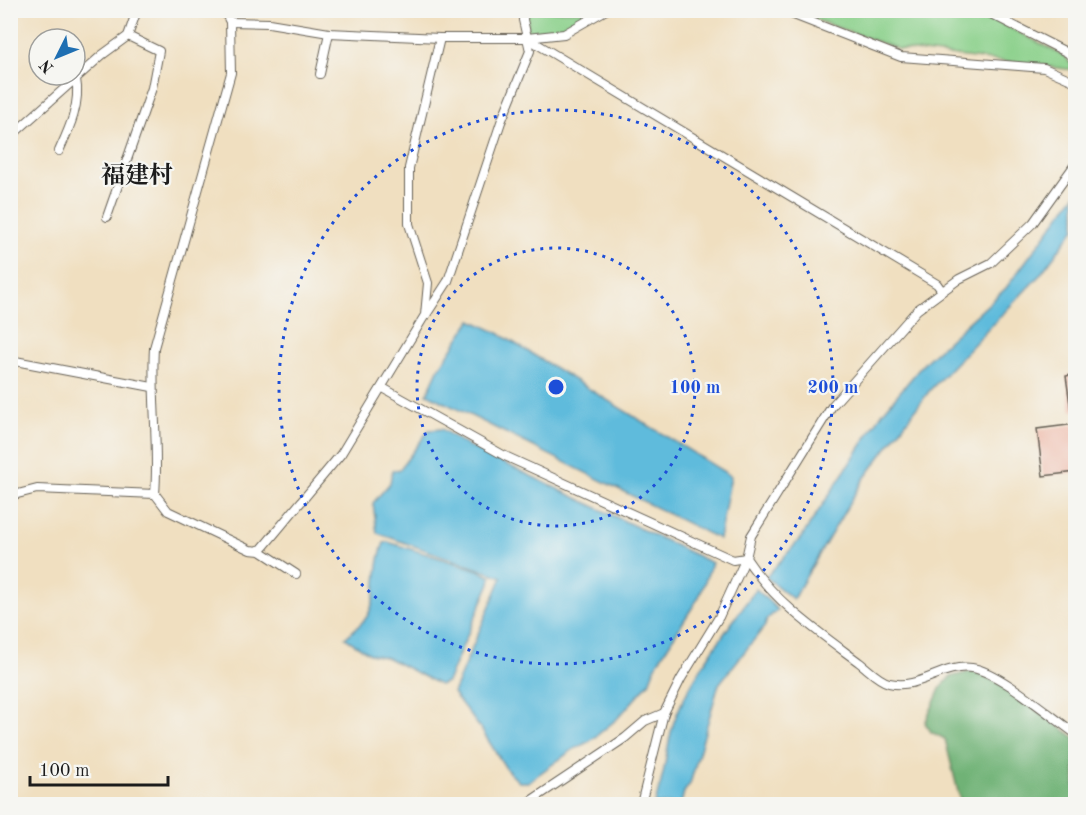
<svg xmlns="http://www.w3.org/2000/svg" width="1086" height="815" font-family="'Old Standard TT','Noto Serif SC',serif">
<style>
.green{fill:#8ad08a;stroke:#537653;stroke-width:1.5}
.forest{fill:#6fb276;stroke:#466749;stroke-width:1.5}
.water{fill:#5ebbdc;stroke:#3d6c7c;stroke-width:1.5}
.building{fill:#eba08a}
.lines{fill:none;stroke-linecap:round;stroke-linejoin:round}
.minor-casing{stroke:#666055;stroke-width:10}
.minor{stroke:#fff;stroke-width:8}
.ring{fill:none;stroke:#1d4ed8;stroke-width:3;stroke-dasharray:3 6}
.labels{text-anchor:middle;stroke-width:4.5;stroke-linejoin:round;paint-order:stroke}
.quarter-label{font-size:24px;font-weight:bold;fill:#1c1c1c;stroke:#f6f6f2}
.centre{fill:#1d4ed8;stroke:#f6f6f2;stroke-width:3}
.ring-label{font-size:18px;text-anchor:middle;font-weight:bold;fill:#1d4ed8;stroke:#f6f6f2;stroke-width:4.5;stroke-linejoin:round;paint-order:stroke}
</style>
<rect width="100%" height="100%" fill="#f6f6f2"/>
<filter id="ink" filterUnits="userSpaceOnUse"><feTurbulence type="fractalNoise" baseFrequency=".0167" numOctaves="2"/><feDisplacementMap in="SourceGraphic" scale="12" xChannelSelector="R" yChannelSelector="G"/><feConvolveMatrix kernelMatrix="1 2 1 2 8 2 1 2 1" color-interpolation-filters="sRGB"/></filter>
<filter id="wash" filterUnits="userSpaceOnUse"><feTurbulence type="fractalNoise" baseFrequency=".008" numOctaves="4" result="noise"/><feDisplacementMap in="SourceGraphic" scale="24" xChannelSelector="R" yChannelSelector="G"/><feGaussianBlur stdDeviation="1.35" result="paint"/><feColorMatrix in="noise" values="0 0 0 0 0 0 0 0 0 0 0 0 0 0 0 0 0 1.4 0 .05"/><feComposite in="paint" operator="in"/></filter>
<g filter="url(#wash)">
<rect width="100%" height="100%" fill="#f0dfc0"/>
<g class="green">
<path d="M527,11H594L557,30L528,34Z"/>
<path d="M791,11H977L1065,56L1075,70L898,49Z"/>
</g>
<path class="forest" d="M973,671L1001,684L1075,738V804H961L945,739L931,732L925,723L940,689L950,677Z"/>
<g class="water">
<path d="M1075,195V228L1040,275L930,390L863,480L793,599L766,577L801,538L883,412L925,362L1006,288Z"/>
<path d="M471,320L498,333L731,476L719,539L427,394L438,370Z"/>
<path d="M442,429L464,444L712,563L699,597L656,665L649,683L617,719L590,741L574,749L528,782H519L507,770L481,729L453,693L502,577L377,533L373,503L390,483L392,471L400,469L429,430Z"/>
<path d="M388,542L478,570L491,577L490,583L447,682L440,685L388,658L370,654L345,638C352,632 360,625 366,618C380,597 373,566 384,543Z"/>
<path d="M756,589L778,610L767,619L765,626L719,684L690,784L684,792L681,804H654C665,778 665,755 672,728C684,685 730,626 756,589Z"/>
</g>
<g id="blocks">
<g class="building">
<path d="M1076,374V410L1071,411L1066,376Z"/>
<path d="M1076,424V472L1043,476L1037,429Z"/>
</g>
</g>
</g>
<g filter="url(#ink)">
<use href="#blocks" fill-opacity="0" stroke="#666055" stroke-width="1.5"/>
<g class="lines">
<defs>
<g id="minor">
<path d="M224,10L230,22L231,73L154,348C151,397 159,445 155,494L168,511L250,550L260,551L341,454L425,315L428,283L409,224V168L440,38"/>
<path d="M781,10L901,57L1044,68L1076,82"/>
<path d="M983,10L1068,53L1076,62"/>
<path d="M230,22L269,23L329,33L440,38H527L564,34L606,10"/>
<path d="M527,38L937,284L942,291"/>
<path d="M320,74L329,33"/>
<path d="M10,137L102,55L128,36L137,10"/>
<path d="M59,151C69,129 81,104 76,79"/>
<path d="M1076,163L1033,223L991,263L959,279L917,310L832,406L751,536L746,558C775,603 817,631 860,663C868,669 879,681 889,683C921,690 941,664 972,668C998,671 1053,718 1076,734"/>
<path d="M107,217L152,88L159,51L128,36"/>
<path d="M426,315L448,281L501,122L530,51L523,20L524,10"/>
<path d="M10,360L152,387"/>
<path d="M383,388L505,456L733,560L746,558"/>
<path d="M10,496L37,489L155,494"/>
<path d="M259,550L296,574"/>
<path d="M526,804L625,738L645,721L664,713"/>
<path d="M641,804L664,713L681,679L719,617L746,558"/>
</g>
</defs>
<use href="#minor" class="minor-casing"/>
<use href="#minor" class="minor"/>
</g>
</g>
<g class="ring">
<circle cx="556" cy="387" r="139"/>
<circle cx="556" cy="387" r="277"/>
</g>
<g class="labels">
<g class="quarter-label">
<text x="137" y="183">福建村</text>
</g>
</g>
<circle cx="556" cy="387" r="9" class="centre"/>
<g class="ring-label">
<text x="695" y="393">100 m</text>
<text x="833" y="393">200 m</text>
</g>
<rect width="1086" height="815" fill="none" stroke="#f6f6f2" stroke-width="36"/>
<g transform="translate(57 57) rotate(227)"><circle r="28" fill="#f6f6f2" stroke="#9f9f9c" stroke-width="1.5"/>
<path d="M0-4.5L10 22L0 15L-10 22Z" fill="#1f6fb2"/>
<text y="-9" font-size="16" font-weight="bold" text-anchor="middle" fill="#1c1c1c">N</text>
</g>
<path d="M30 776v9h138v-9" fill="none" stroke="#1c1c1c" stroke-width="3"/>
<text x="39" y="776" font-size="18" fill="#1c1c1c" stroke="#f6f6f2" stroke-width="4.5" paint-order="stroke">100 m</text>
</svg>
